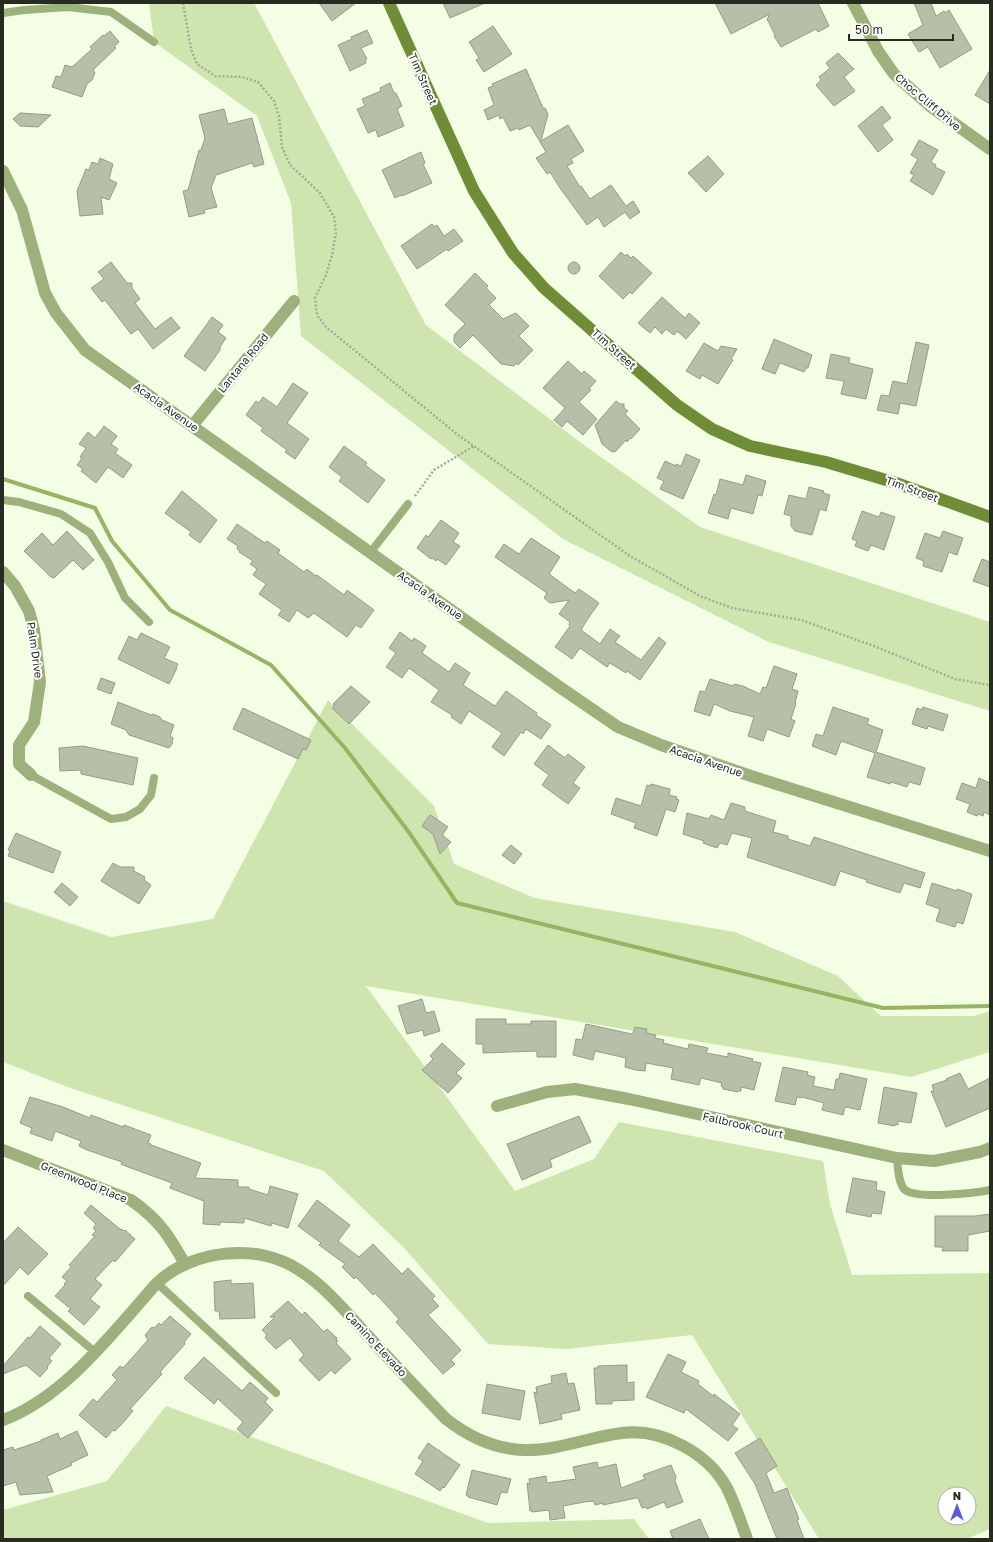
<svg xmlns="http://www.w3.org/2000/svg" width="993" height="1542" font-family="'Golos Text',sans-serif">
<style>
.green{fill:#cfe5b0;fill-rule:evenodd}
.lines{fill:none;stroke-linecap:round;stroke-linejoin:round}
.stream{stroke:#96b563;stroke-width:4}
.building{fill:#b6c0a8;stroke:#939d85}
.path{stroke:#a2ab98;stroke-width:2.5;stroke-dasharray:2 2;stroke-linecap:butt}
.lane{stroke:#9cb17b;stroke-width:8}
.street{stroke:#9cb17b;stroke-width:12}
.secondary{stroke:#6f8d37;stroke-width:12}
.labels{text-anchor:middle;stroke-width:4;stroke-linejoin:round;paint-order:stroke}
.street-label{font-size:11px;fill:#272b21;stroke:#fff}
</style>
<rect width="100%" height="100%" fill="#f3fee5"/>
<g class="green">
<path d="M149,3H254L426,325L588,448L700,527L990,622V711L769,642L563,539L301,336L291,203L257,116L154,42Z"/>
<path d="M328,700L434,806L454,864L535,898L735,932L838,976L881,1016H974L990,1011V1052L911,1077L366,986L515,1191L594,1159L619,1122L823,1161L830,1204L852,1275L990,1273V1529L967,1539H819L692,1335L566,1349L488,1344L404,1248L324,1171L70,1088L3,1062V901L111,937L213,919ZM945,1494H969V1518H945Z"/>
<path d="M166,1406L488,1523L634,1519L649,1539H3V1510L107,1481Z"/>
</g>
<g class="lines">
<path class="stream" d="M3,479L95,508L112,541L170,610L271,665L345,748L408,831L457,903L883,1008L990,1006"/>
</g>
<g class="building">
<path d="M319,3H356L332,21Z"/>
<path d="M443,3H485L450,18Z"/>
<path d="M715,3H818L829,26L818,32L816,29L781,47L774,36L775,35L767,19L770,14L731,34Z"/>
<path d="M914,3H931L936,16L944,11L945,13L949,10L972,49L940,68L928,47L919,52L908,34L923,25Z"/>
<path d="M493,26L512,54L484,72L476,60L479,58L469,42Z"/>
<path d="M367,30L373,43L361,48L367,59L365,60L366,63L350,71L338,45L352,39L351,37Z"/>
<path d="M110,31L119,42L114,47L116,48L93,70L95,73L92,80L87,84L82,97L52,87L56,76L61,77L65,65L72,67L92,49L90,47L103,35L104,36Z"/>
<path d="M838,53L854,69L844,77L855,91L834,106L816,85L821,80L819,77L830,68L826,63Z"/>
<path d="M526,69L543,108H545L548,114L541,141L568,125L584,151L571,159L573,163L567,166L580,187L581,186L590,199L611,185L626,206L633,201L640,212L630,219L625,212L604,227L598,217L587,225L560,188L550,172L547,174L536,158L546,152L530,125L519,130L518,128L510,131L503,117L500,119L499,115L488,120L484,110L494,105L488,88L493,86L492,84Z"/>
<path d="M990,70V104L975,95Z"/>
<path d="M390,83L394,93H396L402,106L397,109L404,126L378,137L376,130L368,133L357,109L365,106L362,99L381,91L380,88Z"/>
<path d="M882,106L891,118L882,125L893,140L878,152L858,126Z"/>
<path d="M224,109L228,124L252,118L264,164L254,167L252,163L216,175L211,188L217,207L204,210L205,213L189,217L183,191L188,190L199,150H201L205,138L199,115Z"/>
<path d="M20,113L51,115L38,127L20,126L13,119Z"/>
<path d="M919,140L938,150L931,162L936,165L935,167L945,172L933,195L910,181L914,175L910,173L918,159L911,155Z"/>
<path d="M421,152L425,163L423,164L432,183L402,196L401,195L395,198L382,170Z"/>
<path d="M708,156L724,174L706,192L688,173Z"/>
<path d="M100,158L113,164L109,179L117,183L109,200L101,197L103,214L80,216L77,191L86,169L89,170L92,162L98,164Z"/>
<path d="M432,224L434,227L437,225L444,236L454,229L463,241L448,251L447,249L417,269L401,246Z"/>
<path d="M621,252L625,256L627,254L631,258L633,256L652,273L632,294L630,292L623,299L599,276Z"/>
<circle cx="574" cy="268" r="6"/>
<path d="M111,262L127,283H132V288L140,299L135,303L155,329L171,317L180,328L153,349L138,329L131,334L105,300L102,302L91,288L104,279L98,272Z"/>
<path d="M475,273L488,286L486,288L496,298L489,305L503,319L516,313L529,326L519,336L533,350L518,365L517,363L514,366L501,364L473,335L460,348L454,342V335L465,324L445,305Z"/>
<path d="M662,297L685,318L689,313L700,323L686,339L677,331L674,335L666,329L662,334L655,327L650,333L638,323Z"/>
<path d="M212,317L223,325L218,332L226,338L220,347V350L205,371L184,356Z"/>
<path d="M774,339L812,355L808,368H806L804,372L780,363L775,374L762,369Z"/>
<path d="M916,342L929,345L916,406L900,403L898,414L877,410L881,395L889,396L893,381L907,384Z"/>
<path d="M704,343L718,351L721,346L737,349L731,359L733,360L718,384L702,375L700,379L686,371Z"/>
<path d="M831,354L850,358L849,363L873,369L866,399L841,394L844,381L826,378Z"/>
<path d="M568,361L582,374L584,371L596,381L589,389L591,390L579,402L597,419L583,435L567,421L562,427L554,420L565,408L543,388Z"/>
<path d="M293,383L308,393L287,423L309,439L295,459L285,452L287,450L261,431L263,428L246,415L256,401L259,403L263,397L277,407Z"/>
<path d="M616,401L620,404H624V408L628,411L625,414L640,429L631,439L630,438L627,442L626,440L616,451L612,452L602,444L595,425Z"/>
<path d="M104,426L117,436L111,444L118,449L115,453L132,465L123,478L108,467L96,483L81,471L83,469L77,465L82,458L80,457L86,448L79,444L88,432L95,438Z"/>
<path d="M344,446L367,463L365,465L385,480L368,503L339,481L342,477L329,467Z"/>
<path d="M686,454L700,460L683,499L660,489L664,481L657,478L665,461L676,466V464L681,466Z"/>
<path d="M746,475L766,481L762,496L758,495L753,514L731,508L728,519L708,513L714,494L716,495L720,479L743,485Z"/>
<path d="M809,487L824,491L823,493L830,495L826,511L820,509L812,535L795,531L791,526V516L784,514L789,495L806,499Z"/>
<path d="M182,491L217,520L200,543L189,535L191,532L165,513Z"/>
<path d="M862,511L879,517L881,512L895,517L884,550L871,545L868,551L855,546L857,541L852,539Z"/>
<path d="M441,520L459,533L453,542L460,546L446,565L437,559L436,561L432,558L431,559L417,548L426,535L428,537Z"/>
<path d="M237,524L265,543L267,541L280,550L278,553L304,572L307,569L316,576L317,575L344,595L347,590L374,610L361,628L356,625L347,637L314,613L308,618L297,610L289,622L278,615L282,610L259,594L266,584L253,575L257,569L250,564L253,561L239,552L240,551L237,549L238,546L227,539Z"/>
<path d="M67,531L94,560L83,570L73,560L54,578L51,577L24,551L42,533L53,545Z"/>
<path d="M943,531L963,538L957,555L949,552L942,572L923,566L924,561L916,558L925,533L940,538Z"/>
<path d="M531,538L560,557L549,574L575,593L579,589L599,603L587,620L581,630L600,644L610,629L620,636L615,642L641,660L659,637L666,643L640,680L627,671L626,673L610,663L607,667L580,648L572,659L555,647L570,626L569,625L570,622L559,614L569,600L550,603L544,598L547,593L495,557L504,544L519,554Z"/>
<path d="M982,559L990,562V587L973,581Z"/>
<path d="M400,632L412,641L414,638L426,646L422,653L449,672L455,663L470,673L463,685L495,706L506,691L537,713L536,715L551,725L541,739L526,729L523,734L521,732L504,756L492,747L502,733L469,711L461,724L451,717L452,715L431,702L439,690L409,668L402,678L386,667L396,653L389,648Z"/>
<path d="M141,633L170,647L164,658L178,664L176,668H177L169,684L118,659L129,636L137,640Z"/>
<path d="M774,666L797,674L792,689L798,691L795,703H796L791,719L795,721L789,737L767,729L763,741L748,736L754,717L730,711L714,704L710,716L694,711L700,691L705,692L710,679L733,686L734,684L743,686L760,694L763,687L766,688Z"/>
<path d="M101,678L115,683L111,694L97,689Z"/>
<path d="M351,686L370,702L349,724L332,708L335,705L333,704Z"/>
<path d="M118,702L151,715L153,714L160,717L162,720L174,725L170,736L173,738L172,744L169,748L129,735L126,730L111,724Z"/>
<path d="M833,707L869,719L867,724L883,730L876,752L925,768L920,785L909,782L907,787L891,782L890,784L867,777L875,753L841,741L836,755L812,746L816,734L823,736Z"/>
<path d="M923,707L948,715L943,731L928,726L927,729L912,724L917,708L922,710Z"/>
<path d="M243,708L311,740L306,750L303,749L298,759L233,729Z"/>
<path d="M548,745L565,758L568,754L585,767L573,783L580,788L568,804L542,785L549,775L534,764Z"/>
<path d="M83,746L138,758L133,785L81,774V770L60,771L59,748Z"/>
<path d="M979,778L990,783V815L984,812L983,816L978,814L977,816L967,812L970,804L956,799L962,783L976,788Z"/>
<path d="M651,784L670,789L669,795L677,797L676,799L679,800L675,812L666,809L657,836L634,828L636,823L611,814L616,798L641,806L647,785L651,786Z"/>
<path d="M731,803L745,807V811L776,821L773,832L788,836V839L810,846L814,837L925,873L920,888L904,883L900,893L866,882L867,880L840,871L835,886L747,857L752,838L732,833L727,845L720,843L717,848L703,843L704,841L683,834L687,813L709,819L711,815L724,820Z"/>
<path d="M430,815L448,827L442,835L451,842L440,854L433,834L422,826Z"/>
<path d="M16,833L61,852L53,873L8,856L10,851L8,850Z"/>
<path d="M511,845L522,854L514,864L502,855Z"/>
<path d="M113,863L120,867H134V871L145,877L144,880L151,885L139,904L101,881Z"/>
<path d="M62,883L78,897L70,906L54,892Z"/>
<path d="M932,883L957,891V889L972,894L963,924L957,922L955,927L936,921L940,909L926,904Z"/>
<path d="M422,999L426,1013L434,1011L440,1031L424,1036L423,1030L407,1034L398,1006Z"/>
<path d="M476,1019H506V1024H531V1021H556V1057H537V1051L483,1053V1044H476Z"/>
<path d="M586,1024L632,1034L633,1033L635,1027L647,1029L646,1033L656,1035L655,1038L664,1040L663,1043L688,1049L689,1044L708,1048L706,1053L728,1057V1053L753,1059L752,1061L761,1063L754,1090L741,1087V1091H739L738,1092L723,1089V1087L721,1086L722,1083L701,1078L699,1085L671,1079L673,1068L646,1063L645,1071L636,1070L625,1067L626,1058L595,1051L593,1060L573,1055L576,1039L582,1040Z"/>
<path d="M442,1043L465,1064L456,1073L462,1078L448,1093L422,1070L433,1059L430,1056Z"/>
<path d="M783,1067L808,1072L807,1075L815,1077L813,1086L834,1090L836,1079H839L840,1073L867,1079L860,1110L845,1107L843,1115L822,1110L824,1103L802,1097L801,1098L797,1097L795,1105L775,1101Z"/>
<path d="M960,1073L968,1089L990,1078V1108L946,1127L931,1091L934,1092L932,1085L947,1080L946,1079Z"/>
<path d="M884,1087L917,1093L911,1123L898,1121V1125L895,1124V1126L878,1123Z"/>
<path d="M30,1097L63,1107L90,1118L91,1115L123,1127L124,1125L151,1135L148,1143L151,1144V1145L201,1163L195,1178L238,1180V1187H249V1189L268,1195L270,1186L298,1194L288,1228L272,1223L271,1226L244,1218V1223L220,1222V1225L203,1224L204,1201L170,1188L172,1183L128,1167L121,1164L122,1162L87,1150L79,1146L81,1141L55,1131L52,1141L30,1133L32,1128L20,1123Z"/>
<path d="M579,1116L591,1142L550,1160L552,1167L522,1180L507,1144Z"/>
<path d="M853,1178L877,1182L876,1190L885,1192L881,1214L872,1213L871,1217L846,1212Z"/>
<path d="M317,1200L350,1225L338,1241L359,1257L373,1244L402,1274L408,1268L435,1296L432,1299L439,1306L428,1315L461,1350L451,1360L455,1364L443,1374L396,1322L399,1319L375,1293L373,1295L356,1277L354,1279L342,1267L345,1264L319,1245L321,1243L298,1226Z"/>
<path d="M91,1205L121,1230L122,1229L124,1231L125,1230L135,1239L115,1262L113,1260L95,1279L102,1285L90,1299L100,1307L84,1325L68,1311L71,1309L55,1296L65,1285L64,1284L67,1281L62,1277L71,1267L69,1265L95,1236L92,1235L96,1231L93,1228L96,1224L84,1213Z"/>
<path d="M990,1214V1231L968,1235V1251H942L943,1247H935V1216H976Z"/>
<path d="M18,1227L48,1254L28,1275L20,1267L3,1286V1243Z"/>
<path d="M231,1280V1284L253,1283L255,1318L220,1319L219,1311H215L214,1282Z"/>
<path d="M288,1301L302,1315L305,1312L324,1332L327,1329L337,1338L336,1340L338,1341L336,1343L351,1359L335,1374L331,1370L319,1381L299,1360L304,1355L290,1338L276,1349L265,1338L267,1335L262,1330L275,1317H270Z"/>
<path d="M170,1316L191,1334L184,1342L185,1344L160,1372L162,1374L130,1409L133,1411L121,1425L115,1431L113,1430L106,1438L79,1415L93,1399L97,1402L117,1380L112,1375L120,1366L123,1368L148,1340L145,1335L152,1327L154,1328L159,1323L161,1325Z"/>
<path d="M40,1326L61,1344L49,1358L52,1361L47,1367L48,1368L40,1377L26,1365L3,1374V1366L28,1337L30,1338Z"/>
<path d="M668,1354L686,1362L681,1372L699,1381L698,1384L713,1396L714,1394L740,1414L732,1425L738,1429L728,1441L686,1409L684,1413L646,1397Z"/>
<path d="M204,1357L242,1391L250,1382L268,1398L265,1402L273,1410L248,1438L237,1429L243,1422L218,1399L214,1404L184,1378Z"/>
<path d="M627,1365V1383L634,1382V1400L612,1401V1404H596L594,1368H598V1366Z"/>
<path d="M566,1373L568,1384L574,1383L580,1410L561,1414L562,1419L540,1424L534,1392L537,1393L536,1387L552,1383L551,1376Z"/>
<path d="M487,1384L525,1391L520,1420L482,1413Z"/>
<path d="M77,1431L88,1455L71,1463L72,1465L47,1476L53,1492L20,1495L16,1482L3,1486V1450L13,1447L14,1450L41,1441V1440L58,1433L60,1439Z"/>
<path d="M760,1438L777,1466L766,1473L774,1493L787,1488L799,1519L797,1520L804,1539H777L755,1484L735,1453Z"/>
<path d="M428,1443L460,1465L444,1488L443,1487L440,1491L415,1474L423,1461L418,1458Z"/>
<path d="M597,1462L598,1468L616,1464L621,1488L645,1479L643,1475L671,1465L676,1477L675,1481L683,1502L667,1508L664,1502L647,1509L646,1507L642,1508L638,1498H636L603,1505V1503L595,1505L594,1501L584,1502L563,1506L565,1518L550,1520L549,1510L532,1512V1510L530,1511L527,1483L530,1484L529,1479L546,1476L547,1483L576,1479L573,1467Z"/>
<path d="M472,1470L511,1479L507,1493L501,1492L497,1505L468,1497V1496L466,1495Z"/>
<path d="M700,1519L709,1539H673L670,1531Z"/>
</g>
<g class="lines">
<g class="path">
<path d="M183,3L191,49L197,64L215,76L242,77L258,82L274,101L279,116L282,147L290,165L320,193L334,217L336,233L332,255L326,275L315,298L317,315L326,327L458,435L630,556L700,596L732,608L801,620L874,646L955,679L990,685"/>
<path d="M415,496L434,470L474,446"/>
</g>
<g class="lane">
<path d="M3,13L24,10L68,7L111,12L154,42"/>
<path d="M3,500L19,502L61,514L90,533L108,562L125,598L149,622"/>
<path d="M370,553L408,504"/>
<path d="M31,775L111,819L126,817L140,809L151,795L154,778"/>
<path d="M897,1158C898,1168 898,1181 904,1189C914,1200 975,1193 990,1190"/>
<path d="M157,1283L276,1393"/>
<path d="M28,1296L95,1352"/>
</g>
<g class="street">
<path d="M853,3L878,51L894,74L930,106L990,149"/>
<path d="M3,171L22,210L45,293L56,313L85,350L561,688L618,727L661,745L751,776L990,851"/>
<path d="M192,426L294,301"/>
<path d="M3,572L15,586L29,611L34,630L40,682L34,722L19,745V764L31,775"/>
<path d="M497,1106L547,1092L575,1089L629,1099L897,1158L934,1161L980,1152L990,1148"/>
<path d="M3,1150L131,1200C159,1220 168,1234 185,1264"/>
<path d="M3,1420C65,1397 114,1331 157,1283C192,1250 257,1242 299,1270C326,1287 347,1313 369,1337C395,1365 420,1392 446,1419C469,1437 494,1449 524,1450C557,1451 589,1437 622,1433C662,1428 708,1453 727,1488C735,1504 741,1522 747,1539"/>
</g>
<path class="secondary" d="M389,3L474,191L513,253L544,288L677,405L712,429L750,446L826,462L896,483L990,517"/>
</g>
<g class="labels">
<g class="street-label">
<text transform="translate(423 79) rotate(66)" y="4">Tim Street</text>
<text transform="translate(928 102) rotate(40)" y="4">Choc Cliff Drive</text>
<text transform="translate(614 349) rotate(42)" y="4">Tim Street</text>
<text transform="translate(243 363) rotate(-51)" y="4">Lantana Road</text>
<text transform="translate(166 407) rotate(35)" y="4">Acacia Avenue</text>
<text transform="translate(912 489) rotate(20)" y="4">Tim Street</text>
<text transform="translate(430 595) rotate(35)" y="4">Acacia Avenue</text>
<text transform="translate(35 650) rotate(82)" y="4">Palm Drive</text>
<text transform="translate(706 761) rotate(19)" y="4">Acacia Avenue</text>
<text transform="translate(743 1125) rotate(13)" y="4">Fallbrook Court</text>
<text transform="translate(84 1182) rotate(22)" y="4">Greenwood Place</text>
<text transform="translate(376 1344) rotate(47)" y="4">Camino Elevado</text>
</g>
</g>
<rect width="993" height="1542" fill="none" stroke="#272b21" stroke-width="8"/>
<g transform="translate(957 1506)"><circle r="19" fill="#ffffff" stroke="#a9aaa6"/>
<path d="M0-3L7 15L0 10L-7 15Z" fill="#5860d7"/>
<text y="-6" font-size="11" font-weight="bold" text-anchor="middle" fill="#272b21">N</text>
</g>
<path d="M849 34v6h104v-6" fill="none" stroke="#272b21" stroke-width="2"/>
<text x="855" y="34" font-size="12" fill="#272b21" stroke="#ffffff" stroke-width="3" paint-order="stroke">50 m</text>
</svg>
